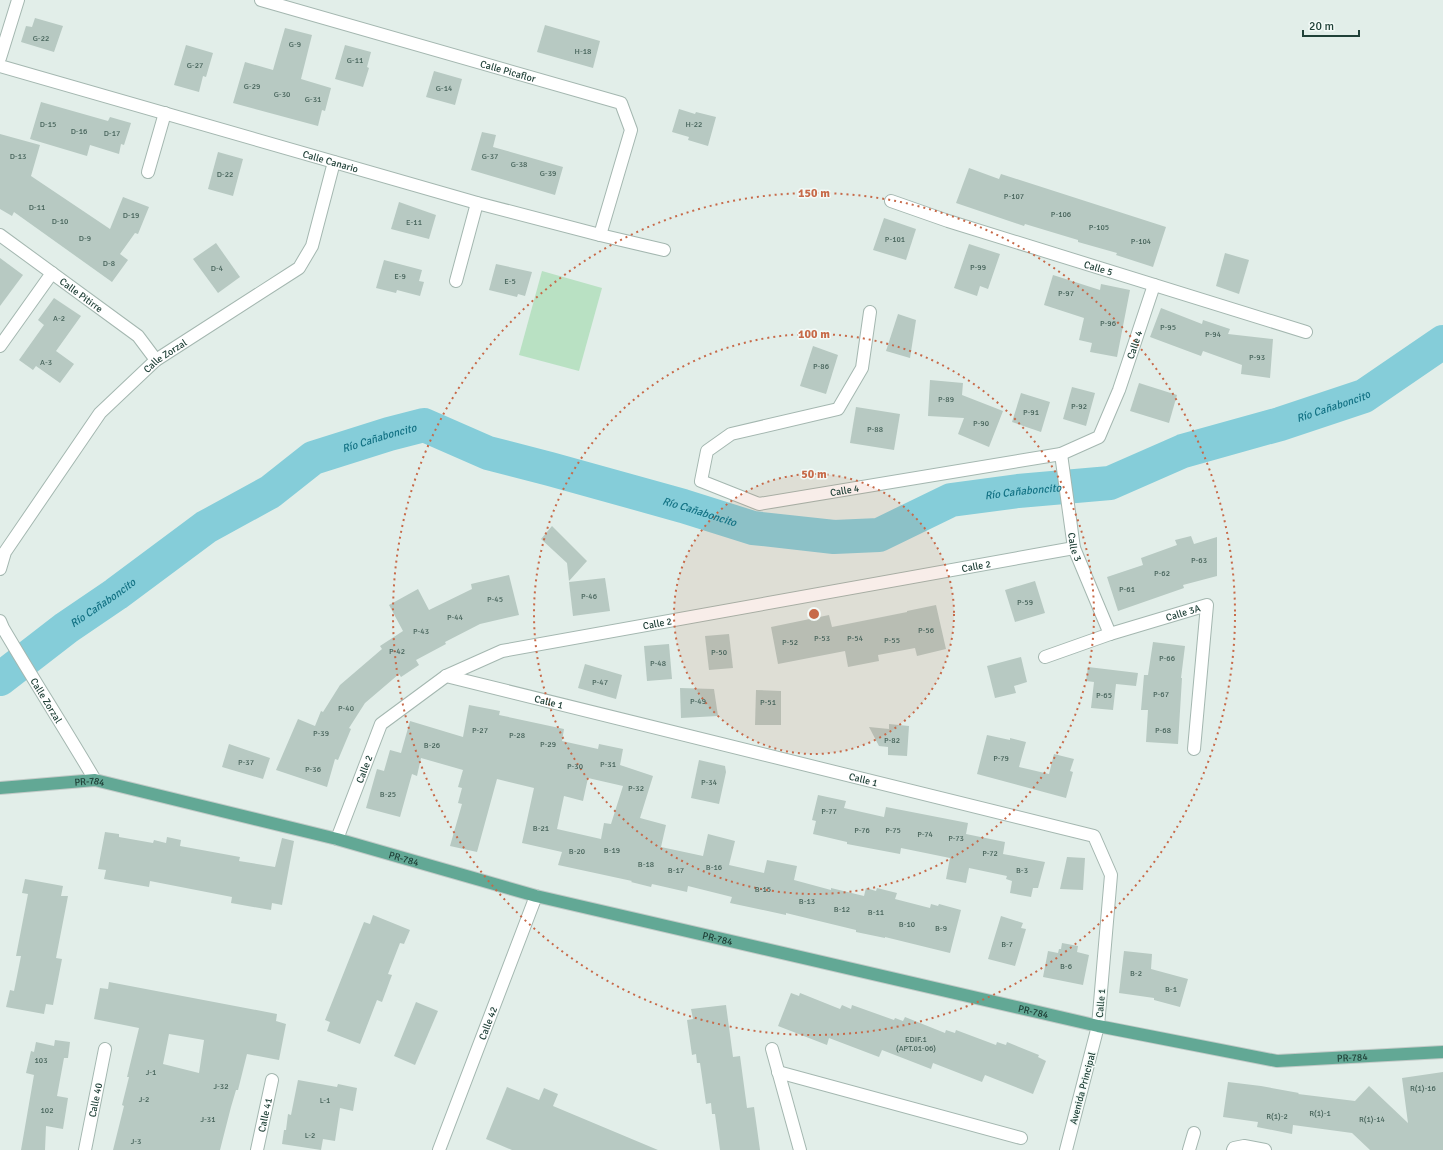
<svg xmlns="http://www.w3.org/2000/svg" width="1443" height="1150" font-family="Signika,sans-serif">
<style>
.green{fill:#b9e1c3}
.lines{fill:none;stroke-linecap:round;stroke-linejoin:round}
.river{stroke:#85cdd9;stroke-width:34}
.building{fill:#b7c9c2;fill-rule:evenodd}
.minor-casing{stroke:#a4b7b0;stroke-width:14}
.major-casing{stroke:#c1cac7;stroke-width:14}
.minor{stroke:#fff;stroke-width:12}
.major{stroke:#62a895;stroke-width:12}
.ring{fill:none;stroke:#c76a49;stroke-width:2;stroke-dasharray:2 4}
.labels{text-anchor:middle;stroke-width:3;stroke-linejoin:round;paint-order:stroke}
.number-label{font-size:8px;fill:#46635a}
.street-label{font-size:10px;fill:#204138;stroke:#f3faf7}
.water-label{font-size:11px;font-style:italic;fill:#137284;stroke:#f3faf7}
.centre{fill:#c76a49;stroke:#f3faf7;stroke-width:2}
.ring-label{font-size:12px;text-anchor:middle;font-weight:bold;fill:#c76a49;stroke:#f3faf7;stroke-width:3;stroke-linejoin:round;paint-order:stroke}
</style>
<rect width="100%" height="100%" fill="#e2eee9"/>
<path class="green" d="M542,271L602,288L579,371L519,355Z"/>
<g class="lines">
<path class="river" id="s1" d="M0,679L66,628L116,594L206,527L270,492L313,458L389,434L424,425L488,453L550,469L683,506L753,528L834,537L879,535L951,500L1018,491L1110,483L1183,451L1280,424L1364,396L1443,342"/>
</g>
<g class="building">
<path d="M35,18L63,26L54,52L21,42L26,26L32,27Z"/>
<path d="M545,25L600,41L593,68L537,52Z"/>
<path d="M285,28L312,35L301,79L331,88L325,111L322,110L318,126L233,103L245,62L273,70Z"/>
<path d="M186,45L213,53L206,77L203,76L199,92L174,85Z"/>
<path d="M345,45L371,52L367,67L369,68L363,87L335,79Z"/>
<path d="M434,71L462,79L455,105L426,97Z"/>
<path d="M41,102L108,121L110,117L131,123L124,145L121,144L119,154L90,145L87,156L30,139Z"/>
<path d="M679,109L695,114L696,112L716,117L708,146L688,140L689,137L672,132Z"/>
<path d="M482,132L496,135L493,147L563,167L555,195L471,170Z"/>
<path d="M0,134L40,145L31,176L110,229L123,197L149,207L138,234L135,233L120,254L128,260L112,282L14,212L12,216L0,209Z"/>
<path d="M218,152L243,159L233,196L208,189Z"/>
<path d="M969,168L999,179L1001,174L1166,227L1153,267L1116,255L1117,253L1078,242V240L1025,224L1024,226L956,203Z"/>
<path d="M399,202L436,215L429,239L391,229Z"/>
<path d="M884,218L916,229L906,260L873,250Z"/>
<path d="M216,243L240,277L218,293L193,259Z"/>
<path d="M969,244L1000,254L988,289L980,286L977,296L954,288Z"/>
<path d="M1225,253L1249,260L1239,294L1216,286Z"/>
<path d="M0,258L23,275L0,306Z"/>
<path d="M384,260L422,270L419,281L424,282L420,296L397,290L396,293L376,288Z"/>
<path d="M496,264L532,272L525,296L518,294L517,297L489,290Z"/>
<path d="M1053,275L1100,290L1101,284L1130,290L1117,357L1090,352L1092,343L1079,340L1084,318L1044,305Z"/>
<path d="M54,298L81,316L56,351L74,364L60,383L36,366L33,370L19,360L44,325L38,320Z"/>
<path d="M1161,308L1202,324L1203,320L1230,329L1228,334L1273,339L1270,378L1241,374L1242,365L1203,351L1201,356L1150,337Z"/>
<path d="M898,314L916,320L910,358L886,351Z"/>
<path d="M813,346L838,355L826,394L800,386Z"/>
<path d="M930,380L963,383L962,395L1003,411L989,447L958,434L964,418L928,416Z"/>
<path d="M1139,383L1177,395L1169,423L1130,411Z"/>
<path d="M1072,387L1095,393L1086,426L1063,419Z"/>
<path d="M1021,393L1050,402L1041,432L1012,422Z"/>
<path d="M856,407L900,414L894,450L850,443Z"/>
<path d="M552,526L587,561L569,581L567,563L541,539Z"/>
<path d="M1191,536L1194,544L1217,537V576L1183,585L1184,588L1118,611L1107,577L1143,565L1141,558L1177,545L1175,540Z"/>
<path d="M509,575L519,615L480,624L445,642L446,644L416,660L419,665L401,677L399,674L365,703L349,728L351,729L338,760L335,759L327,787L276,770L298,719L315,726L321,711L323,712L340,685L382,649L380,646L403,631L389,605L418,589L429,610L472,589L471,584Z"/>
<path d="M605,578L610,611L573,616L569,582Z"/>
<path d="M1035,581L1045,613L1015,622L1005,590Z"/>
<path d="M936,605L946,649L917,656L915,648L878,655L879,661L848,667L845,651L778,664L771,627L829,615L832,627L907,612V611Z"/>
<path d="M729,634L733,668L709,670L705,636Z"/>
<path d="M1153,642L1185,646L1181,678H1182L1178,744L1146,742L1148,710H1141L1144,675H1148Z"/>
<path d="M669,644L672,679L647,681L644,646Z"/>
<path d="M1021,657L1027,682L1014,686L1016,693L995,698L987,666Z"/>
<path d="M585,664L622,675L616,699L578,688Z"/>
<path d="M1088,667L1138,673L1136,686L1116,684L1113,710L1091,708L1094,682L1086,681Z"/>
<path d="M680,688L714,689L718,716L681,718Z"/>
<path d="M756,690L781,691V725H755Z"/>
<path d="M469,705L500,711L499,715L564,729L562,741L598,749L599,744L623,749L620,765L653,776L640,818L666,825L661,847L703,856L708,834L735,841L729,865L764,873L767,860L797,866L794,880L831,890V888L864,896L866,888L876,891L877,888L897,893L895,899L930,908L931,904L938,906L939,904L961,910L950,953L885,937V938L856,932V930L786,913V915L730,903L732,897L688,886L687,892L652,884L651,887L631,882L632,881L558,865L562,852L522,843L534,788L497,779L477,852L450,846L462,804L458,803L462,788L458,787L463,770L421,758L417,776L412,774L400,817L366,808L377,769L384,771L390,750L401,753L410,721L463,737ZM588,778L623,786L611,824L604,823L601,839L557,829L564,796L583,801Z"/>
<path d="M889,724L909,726L907,756L888,755V747L879,746L869,727L889,729Z"/>
<path d="M987,735L1010,740V738L1026,742L1019,767L1049,774L1054,754L1074,759L1070,771L1073,772L1066,798L977,774Z"/>
<path d="M229,744L270,758L263,779L222,767Z"/>
<path d="M699,760L725,766L726,772L719,804L691,798Z"/>
<path d="M818,795L846,801L844,808L884,817L886,807L968,823L966,834L1005,842L1003,854L1045,862L1038,888H1033L1031,897L1010,893L1012,881L1006,879L1007,876L969,868L966,883L946,879L950,858L901,848L900,854L847,844V842L813,834L816,821L812,820Z"/>
<path d="M105,832L119,834V837L153,843L154,840L166,843L167,837L181,840L180,846L240,857L239,861L275,867L282,838L294,841L282,905L272,903L271,910L231,903L232,897L150,881L149,887L104,879L106,870L98,869Z"/>
<path d="M1067,857L1085,858L1083,890L1060,889Z"/>
<path d="M25,879L63,886L61,896H68L56,958L62,959L53,1005L46,1004L44,1014L6,1007L10,990L14,991L21,956H16L28,894L22,893Z"/>
<path d="M373,915L410,930L404,944L400,943L388,974L392,975L382,1002L377,1000L360,1044L327,1031L330,1022L325,1020L364,922L370,924Z"/>
<path d="M1001,916L1023,923L1021,928L1026,929L1015,966L988,959Z"/>
<path d="M1062,943L1078,946L1077,952L1089,955L1083,985L1043,977L1048,951L1058,953L1059,949H1061Z"/>
<path d="M1124,951L1152,954L1151,969L1188,979L1180,1007L1154,1000V998L1119,993Z"/>
<path d="M109,982L277,1014L276,1021L286,1024L279,1060L247,1054L238,1090H236L231,1107L220,1150H113L124,1106L122,1105L129,1077H127L139,1028L94,1019L100,988L108,989ZM169,1034L204,1040L199,1073L163,1064Z"/>
<path d="M791,993L799,996L800,993L840,1009L842,1005L851,1009L852,1005L894,1020L895,1018L903,1021L905,1017L945,1033L946,1030L955,1033L956,1030L996,1045L997,1042L1006,1045L1007,1042L1039,1055L1038,1057L1046,1061L1033,1094L985,1075L982,1082L933,1063L931,1069L882,1050L879,1057L829,1038L827,1045L778,1026Z"/>
<path d="M416,1002L438,1011L415,1065L394,1056Z"/>
<path d="M726,1005L733,1057L740,1056L747,1108L754,1107L760,1150H720L715,1114H712L711,1103L706,1104L700,1063H697L696,1054L692,1055L687,1020L693,1019L691,1009Z"/>
<path d="M55,1040L70,1042L68,1058H64L57,1096L68,1098L63,1129L46,1126L45,1150H21L34,1075L26,1073L31,1051L34,1052L36,1042L54,1046Z"/>
<path d="M1443,1072V1150H1370L1352,1133L1293,1125L1292,1134L1257,1127L1258,1122L1223,1117L1228,1082L1261,1086L1299,1093L1298,1094L1355,1101L1369,1086L1408,1123L1402,1078Z"/>
<path d="M298,1080L337,1087L338,1084L357,1088L353,1111L340,1108L335,1141L323,1139L321,1150L282,1144L284,1130H286L288,1114L291,1115Z"/>
<path d="M507,1087L539,1100L544,1088L558,1094L553,1106L658,1150H512L486,1139Z"/>
</g>
<g class="lines">
<defs>
<g id="minor">
<path id="s2" d="M261,0L621,103L631,130L600,235"/>
<path d="M0,58L18,0"/>
<path id="s3" d="M0,66L477,203L600,235L664,250"/>
<path d="M148,172L165,113"/>
<path id="s4" d="M891,201L948,221L1306,332"/>
<path id="s5" d="M0,235L138,336L156,360"/>
<path d="M456,281L477,203"/>
<path id="s6" d="M870,312L862,368L838,409L731,434L707,451L701,481L759,504L1061,454L1099,437L1119,390L1154,285"/>
<path d="M0,346L52,273"/>
<path id="s7" d="M1061,454L1074,548L1110,634"/>
<path id="s8" d="M0,569L5,552L100,413L156,360L299,268L312,246L334,162"/>
<path id="s9" d="M0,621L3,628C33,679 65,729 95,780"/>
<path id="s10" d="M1045,657L1110,634L1207,605L1194,749"/>
<path id="s11" d="M446,676L1094,836L1111,875L1098,1026L1066,1150"/>
<path id="s12" d="M337,839L381,724L446,676L502,651L1074,548"/>
<path d="M772,1049L800,1150"/>
<path d="M778,1072L1021,1138"/>
<path id="s13" d="M85,1150L105,1049"/>
<path id="s14" d="M257,1150L272,1080"/>
<path id="s15" d="M439,1150L536,896"/>
<path d="M1189,1150L1194,1133"/>
<path d="M1233,1150L1234,1148L1244,1146L1265,1150"/>
</g>
<g id="major">
<path id="s16" d="M0,788L95,780L337,839L536,896L1098,1026L1277,1061L1443,1052"/>
</g>
</defs>
<use href="#minor" class="minor-casing"/>
<use href="#major" class="major-casing"/>
<use href="#minor" class="minor"/>
<use href="#major" class="major"/>
</g>
<circle cx="814" cy="614" r="140" fill="#c76a49" fill-opacity=".12"/>
<g class="ring">
<circle cx="814" cy="614" r="140"/>
<circle cx="814" cy="614" r="280"/>
<circle cx="814" cy="614" r="421"/>
</g>
<g class="labels">
<g class="number-label">
<text x="41" y="41">G-22</text>
<text x="295" y="47">G-9</text>
<text x="583" y="54">H-18</text>
<text x="355" y="63">G-11</text>
<text x="195" y="68">G-27</text>
<text x="252" y="89">G-29</text>
<text x="444" y="91">G-14</text>
<text x="282" y="97">G-30</text>
<text x="313" y="102">G-31</text>
<text x="48" y="127">D-15</text>
<text x="694" y="127">H-22</text>
<text x="79" y="134">D-16</text>
<text x="112" y="136">D-17</text>
<text x="18" y="159">D-13</text>
<text x="490" y="159">G-37</text>
<text x="519" y="167">G-38</text>
<text x="548" y="176">G-39</text>
<text x="225" y="177">D-22</text>
<text x="1014" y="199">P-107</text>
<text x="37" y="210">D-11</text>
<text x="1061" y="217">P-106</text>
<text x="131" y="218">D-19</text>
<text x="60" y="224">D-10</text>
<text x="414" y="225">E-11</text>
<text x="1099" y="230">P-105</text>
<text x="85" y="241">D-9</text>
<text x="895" y="242">P-101</text>
<text x="1141" y="244">P-104</text>
<text x="109" y="266">D-8</text>
<text x="978" y="270">P-99</text>
<text x="217" y="271">D-4</text>
<text x="400" y="279">E-9</text>
<text x="510" y="284">E-5</text>
<text x="1066" y="296">P-97</text>
<text x="59" y="321">A-2</text>
<text x="1108" y="326">P-96</text>
<text x="1168" y="330">P-95</text>
<text x="1213" y="337">P-94</text>
<text x="1257" y="360">P-93</text>
<text x="46" y="365">A-3</text>
<text x="821" y="369">P-86</text>
<text x="946" y="402">P-89</text>
<text x="1079" y="409">P-92</text>
<text x="1031" y="415">P-91</text>
<text x="981" y="426">P-90</text>
<text x="875" y="432">P-88</text>
<text x="1199" y="563">P-63</text>
<text x="1162" y="576">P-62</text>
<text x="1127" y="592">P-61</text>
<text x="589" y="599">P-46</text>
<text x="495" y="602">P-45</text>
<text x="1025" y="605">P-59</text>
<text x="455" y="620">P-44</text>
<text x="926" y="633">P-56</text>
<text x="421" y="634">P-43</text>
<text x="822" y="641">P-53</text>
<text x="855" y="641">P-54</text>
<text x="892" y="643">P-55</text>
<text x="790" y="645">P-52</text>
<text x="397" y="654">P-42</text>
<text x="719" y="655">P-50</text>
<text x="1167" y="661">P-66</text>
<text x="658" y="666">P-48</text>
<text x="600" y="685">P-47</text>
<text x="1161" y="697">P-67</text>
<text x="1104" y="698">P-65</text>
<text x="698" y="704">P-49</text>
<text x="768" y="705">P-51</text>
<text x="346" y="711">P-40</text>
<text x="480" y="733">P-27</text>
<text x="1163" y="733">P-68</text>
<text x="321" y="736">P-39</text>
<text x="517" y="738">P-28</text>
<text x="892" y="743">P-82</text>
<text x="548" y="747">P-29</text>
<text x="432" y="748">B-26</text>
<text x="1001" y="761">P-79</text>
<text x="246" y="765">P-37</text>
<text x="608" y="767">P-31</text>
<text x="575" y="769">P-30</text>
<text x="313" y="772">P-36</text>
<text x="709" y="785">P-34</text>
<text x="636" y="791">P-32</text>
<text x="388" y="797">B-25</text>
<text x="829" y="814">P-77</text>
<text x="541" y="831">B-21</text>
<text x="862" y="833">P-76</text>
<text x="893" y="833">P-75</text>
<text x="925" y="837">P-74</text>
<text x="956" y="841">P-73</text>
<text x="612" y="853">B-19</text>
<text x="577" y="854">B-20</text>
<text x="990" y="856">P-72</text>
<text x="646" y="867">B-18</text>
<text x="714" y="870">B-16</text>
<text x="676" y="873">B-17</text>
<text x="1022" y="873">B-3</text>
<text x="763" y="892">B-15</text>
<text x="807" y="904">B-13</text>
<text x="842" y="912">B-12</text>
<text x="876" y="915">B-11</text>
<text x="907" y="927">B-10</text>
<text x="941" y="931">B-9</text>
<text x="1007" y="947">B-7</text>
<text x="1066" y="969">B-6</text>
<text x="1136" y="976">B-2</text>
<text x="1171" y="992">B-1</text>
<text x="916" y="1042">EDIF.1<tspan x="916" dy="9">(APT.01-06)</tspan></text>
<text x="41" y="1063">103</text>
<text x="151" y="1075">J-1</text>
<text x="221" y="1089">J-32</text>
<text x="1423" y="1091">R(1)-16</text>
<text x="144" y="1102">J-2</text>
<text x="325" y="1103">L-1</text>
<text x="47" y="1113">102</text>
<text x="1320" y="1116">R(1)-1</text>
<text x="1277" y="1119">R(1)-2</text>
<text x="208" y="1122">J-31</text>
<text x="1372" y="1122">R(1)-14</text>
<text x="310" y="1138">L-2</text>
<text x="136" y="1144">J-3</text>
</g>
<g class="street-label">
<text dy="4" stroke="none"><textPath href="#s2" startOffset="257">Calle Picaflor</textPath></text>
<text dy="4" stroke="none"><textPath href="#s3" startOffset="344">Calle Canario</textPath></text>
<text dy="4" stroke="none"><textPath href="#s4" startOffset="218">Calle 5</textPath></text>
<text dy="4" stroke="none"><textPath href="#s5" startOffset="101">Calle Pitirre</textPath></text>
<text dy="4" stroke="none"><textPath href="#s6" startOffset="783">Calle 4</textPath></text>
<text dy="4" stroke="none"><textPath href="#s8" startOffset="273">Calle Zorzal</textPath></text>
<text dy="4" stroke="none"><textPath href="#s6" startOffset="423">Calle 4</textPath></text>
<text dy="4" stroke="none"><textPath href="#s7" startOffset="94">Calle 3</textPath></text>
<text dy="4" stroke="none"><textPath href="#s12" startOffset="747">Calle 2</textPath></text>
<text dy="4" stroke="none"><textPath href="#s10" startOffset="145">Calle 3A</textPath></text>
<text dy="4" stroke="none"><textPath href="#s12" startOffset="423">Calle 2</textPath></text>
<text dy="4" stroke="none"><textPath href="#s9" startOffset="92">Calle Zorzal</textPath></text>
<text dy="4" stroke="none"><textPath href="#s11" startOffset="106">Calle 1</textPath></text>
<text dy="4" stroke="none"><textPath href="#s12" startOffset="75">Calle 2</textPath></text>
<text dy="4" stroke="none"><textPath href="#s11" startOffset="430">Calle 1</textPath></text>
<text dy="4" stroke="none"><textPath href="#s16" startOffset="90">PR-784</textPath></text>
<text dy="4" stroke="none"><textPath href="#s16" startOffset="414">PR-784</textPath></text>
<text dy="4" stroke="none"><textPath href="#s16" startOffset="738">PR-784</textPath></text>
<text transform="translate(1100 1003) rotate(-85)" y="4">Calle 1</text>
<text dy="4" stroke="none"><textPath href="#s16" startOffset="1062">PR-784</textPath></text>
<text dy="4" stroke="none"><textPath href="#s15" startOffset="136">Calle 42</textPath></text>
<text dy="4" stroke="none"><textPath href="#s16" startOffset="1386">PR-784</textPath></text>
<text transform="translate(1082 1088) rotate(-75)" y="4">Avenida Principal</text>
<text dy="4" stroke="none"><textPath href="#s13" startOffset="51">Calle 40</textPath></text>
<text dy="4" stroke="none"><textPath href="#s14" startOffset="36">Calle 41</textPath></text>
</g>
<g class="water-label">
<text dy="4" stroke="none"><textPath href="#s1" startOffset="1448">Río Cañaboncito</textPath></text>
<text dy="4" stroke="none"><textPath href="#s1" startOffset="453">Río Cañaboncito</textPath></text>
<text dy="4" stroke="none"><textPath href="#s1" startOffset="1124">Río Cañaboncito</textPath></text>
<text dy="4" stroke="none"><textPath href="#s1" startOffset="789">Río Cañaboncito</textPath></text>
<text dy="4" stroke="none"><textPath href="#s1" startOffset="128">Río Cañaboncito</textPath></text>
</g>
</g>
<circle cx="814" cy="614" r="6" class="centre"/>
<g class="ring-label">
<text x="814" y="197">150 m</text>
<text x="814" y="338">100 m</text>
<text x="814" y="478">50 m</text>
</g>
<path d="M1303 30v6h56v-6" fill="none" stroke="#204138" stroke-width="2"/>
<text x="1309" y="30" font-size="12" fill="#204138" stroke="#f3faf7" stroke-width="3" paint-order="stroke">20 m</text>
</svg>
